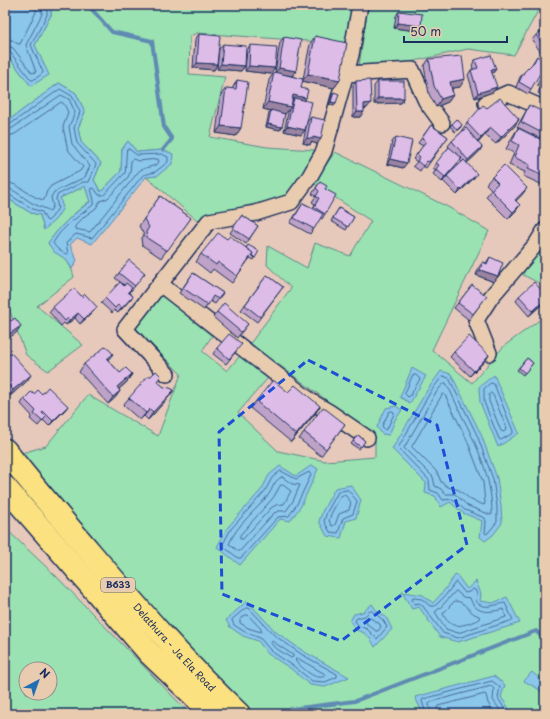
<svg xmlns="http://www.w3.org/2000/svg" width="550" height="719" font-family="'Playpen Sans',sans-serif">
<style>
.green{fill:#9ae2b1;stroke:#5a8888;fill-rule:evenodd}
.water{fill:#8bc6eb;stroke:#5e8ab3}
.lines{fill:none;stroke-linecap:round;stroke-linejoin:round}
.shore{stroke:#486b96;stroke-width:1}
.stream{stroke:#5e8ab3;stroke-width:4}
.minor-casing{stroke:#1b2f5e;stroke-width:18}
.primary-casing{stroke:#1b2f5e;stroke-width:25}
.minor{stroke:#e9ccb0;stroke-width:15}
.primary{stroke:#fbe180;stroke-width:22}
.wall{fill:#bfa2c8;stroke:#1b2f5e}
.shaded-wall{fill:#9b84a2;stroke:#1b2f5e}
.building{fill:#debce8;stroke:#1b2f5e}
.marked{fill:none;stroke:#1d4ed8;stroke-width:3;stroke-dasharray:8 5;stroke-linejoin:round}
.labels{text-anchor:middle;stroke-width:3.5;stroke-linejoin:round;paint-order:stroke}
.shield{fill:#e9ccb0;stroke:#595e77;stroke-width:1}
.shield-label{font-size:9px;font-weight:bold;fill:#1b2f5e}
.street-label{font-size:10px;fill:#1b2f5e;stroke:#e9ccb0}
</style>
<rect width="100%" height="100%" fill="#e7c9bb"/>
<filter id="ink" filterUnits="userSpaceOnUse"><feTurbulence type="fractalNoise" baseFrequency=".025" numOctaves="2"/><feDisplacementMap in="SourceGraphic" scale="8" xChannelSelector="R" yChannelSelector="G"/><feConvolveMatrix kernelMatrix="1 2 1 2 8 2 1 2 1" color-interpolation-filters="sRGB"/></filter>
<g filter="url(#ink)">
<g class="green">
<path d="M51,5H355L349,44L197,33L190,36L189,74L225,77L210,137L267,147L315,150L292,194L285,197L237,208L197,220L146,177L157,176L163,150L137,152L128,141L122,149L121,171L101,192L94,180L101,163L81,142L78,128L85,112L76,93L59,83L5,123V52L31,86L35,45L51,15Z"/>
<path d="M368,5H545V6L538,11L514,55L468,49L410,62L359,66Z"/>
<path d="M335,152L448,207L489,231L432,350L472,383L504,346L545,316V714H250L206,674L15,455L46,446L88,395L158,436L181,374L134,327L160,294L212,336L202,351L227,371L249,345L291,288L267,265L268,246L307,268L315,243L350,256L371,221L313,183ZM279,365L325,399L375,440V457L325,461L278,451L238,413Z"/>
<path d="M85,186L90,201C74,213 59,227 48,243C59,258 69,256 74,277L37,306L83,345L48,371L26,355L5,298V197L31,213L40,215L44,230L60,198Z"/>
<path d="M545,219V283L543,285L523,275L542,223Z"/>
<path d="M5,528L57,577L190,714H5ZM26,669H50V693H26Z"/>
</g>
<g class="water">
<path d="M5,5H51V15L35,45L49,75L31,86L5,52Z"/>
<path d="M412,5H434C427,12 420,9 412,5Z"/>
<path d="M59,83L76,93L85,112L78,128L81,142L101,163L94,180L101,192L121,171L122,149L128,141L137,152L163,150L173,154L172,164L157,176L146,177L92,244L77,238L70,245L77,260L72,269L66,259L54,252L48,243C59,227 74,213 90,202L85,186L60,198L63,208L55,220L44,230L40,215L31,213L5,197V123Z"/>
<path d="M412,368L426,376L410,403L400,397Z"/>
<path d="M441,371L451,374L481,434L497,478L501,506L502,523L493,535L485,541L480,537L482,521L463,513L450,502L441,507L435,496L425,493L426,483L392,449L428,389Z"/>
<path d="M494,375L519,433L498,447L480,402L479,387Z"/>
<path d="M396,406L402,410L395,420L389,435L382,434L377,427L386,408Z"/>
<path d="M312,465L318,469L301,506L290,521L280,519L240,565L217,547L228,527L262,489L269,475L280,466L296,476Z"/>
<path d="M351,485L361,500L356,518L346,521L341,538L327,536L319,521L323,510L335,488Z"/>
<path d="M456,574L467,589L476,581L481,594L480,601L493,603L507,597L520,623L458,642L440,637L419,607L412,609L402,592L423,595L433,603L442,593Z"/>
<path d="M247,601L276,632L303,651L349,677L325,687L310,685L290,668L268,654L258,641L243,636L230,627L226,620Z"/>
<path d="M372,604L377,611L386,617L392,629L375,647C370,637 367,633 356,630L350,621L354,614L363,612Z"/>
<path d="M532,672L541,680H545V699L540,690L524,681Z"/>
<path d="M494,676L505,685L501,697L508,707L509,714H423L415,697Z"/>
</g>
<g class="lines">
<g class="shore">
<path d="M5,39L12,40L18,44H20L36,12V5"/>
<path d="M5,45L13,48L32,73L36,72L26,45L42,14V5"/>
<path d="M5,50L10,52L31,80H33L42,74L43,72L31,45L47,15V5"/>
<path d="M5,125H9L60,89L72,96L80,112L74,128L77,143L96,164L89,182H83L57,195L56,199L58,208L52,217L48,221L46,220L42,212L33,209L8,194H5"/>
<path d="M5,131L11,129L61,95L69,99L75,112L69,127L72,144L90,166L85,177L54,192L51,197L53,206L50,211C45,208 40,207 34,204C25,200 16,189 5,188"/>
<path d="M5,137L15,134L61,102L64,104L68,112L63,127L67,146L69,151L83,167L80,171L51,186L47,191L44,200C30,198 20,183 5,182"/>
<path d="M127,149H129L137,155L162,154L168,157V162L155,172L143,175L92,238L76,234L66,243L68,254C61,253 56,248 53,243C62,226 80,216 94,204V200L91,189L94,188L99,195H104L125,173Z"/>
<path d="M133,159L138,161L158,159L159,162C154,168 146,166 139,171L90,232L75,229V226L85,216L96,208L100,201L108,198L128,177L130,173L131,161Z"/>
<path d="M413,375H416L420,379L410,396L408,397L405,394Z"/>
<path d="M443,376L449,378L477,435L493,479L497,507V522L487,534L485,533L486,522L485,518L465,510L452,499L443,500L438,493L430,490L429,480L398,448L431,391Z"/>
<path d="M446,383C452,393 456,404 461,414C477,445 492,478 492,514L491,515L468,506L455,494H445L441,489L435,486L433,477L404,448L435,394L443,384Z"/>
<path d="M491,383L494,384L513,431V433L501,440L499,439L484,402V389Z"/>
<path d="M491,393L493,395L507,429L504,432L501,431L489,401V395Z"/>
<path d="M443,394L445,395L467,440L483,482L485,503L484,505L471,500L459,490L448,487L441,482L437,472L412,447Z"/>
<path d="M392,411L394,412V414L387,429L385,430L382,426L389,412Z"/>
<path d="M281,471L296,479L309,472L311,475L297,504L289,516L278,517L241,558H238L224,547L223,544L231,529L265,491L272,478Z"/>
<path d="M282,477L292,484L300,485L293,501L286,511H279L274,513L240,551H238L229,544C237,524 256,511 269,494C273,488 274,480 282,477Z"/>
<path d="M281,485H283L291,491L284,504L276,505L271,508L243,539H240V535L273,498Z"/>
<path d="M348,490L357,501L353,514L343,518L338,533L330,532L324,521L327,512L338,492Z"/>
<path d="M345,495L351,502L349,510L339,514L335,525L332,526L329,521L331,514L341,496Z"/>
<path d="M456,582L465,593L469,592L473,589L475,590L477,594L476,601C483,611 497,604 505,603L513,620L458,638L443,633L422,605L419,603L414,604L412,599L413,598L422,599L430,606H435L445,596Z"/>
<path d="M456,591L463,597L470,598C475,614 489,613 503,609L506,617L458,633L446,629L435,612L440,608Z"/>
<path d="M455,601C466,601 468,613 479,616L480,619C465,625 451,632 443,614Z"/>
<path d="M246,608H249L274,635L301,654L337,674V677L325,682L312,681L292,665L271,651L260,638L245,632L234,625L232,620Z"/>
<path d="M370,611H372L383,620L387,627L377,639L367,629L359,626L355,621L357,618L365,616Z"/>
<path d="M246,615H248L261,629V632L248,628L240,623V620Z"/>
<path d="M370,618L379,623L381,627L378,631H376L366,623L367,620Z"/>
<path d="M272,641L293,655V657L291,658L274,647L271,643Z"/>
<path d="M296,659H299L325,674L326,676C314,681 305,669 296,662Z"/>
<path d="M426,714L422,701L423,699L492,681L500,687L498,698L504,708L505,714"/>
<path d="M431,714L429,704L430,702L491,686L494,689L493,700L500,710V714"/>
<path d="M437,714V708L438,706L485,694L486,695L488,703L494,714"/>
</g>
<g class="stream">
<path d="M88,5L112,32L152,41L164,127L172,139L163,150"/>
<path d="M291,709L355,701L536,631L545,640"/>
</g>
<defs>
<g id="minor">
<path d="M346,74L412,70L426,101L442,123"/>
<path d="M486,103L508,93L545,109"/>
<path d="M160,284L312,402L329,412L367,438"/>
<path d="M489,353L476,320L491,297L537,243L545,230"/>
<path d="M167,374L125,329L209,221L256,213L291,202L310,176L324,151L351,55L360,5"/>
</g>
<g id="primary">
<path id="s1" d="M5,450C32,485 62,519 91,553C138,608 186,664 239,714"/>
<path d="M5,487L150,654L213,714"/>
</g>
</defs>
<use href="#minor" class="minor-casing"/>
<use href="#primary" class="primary-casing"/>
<use href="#minor" class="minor"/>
<use href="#primary" class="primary"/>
</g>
<g class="wall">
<path d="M399,11L417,31L394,28L396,16Z"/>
<path d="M545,29V52L542,54L532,40L536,35Z"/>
<path d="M199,34L217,64L214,70L193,68L195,39Z"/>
<path d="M315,36L340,80L334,88L302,81L301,88L305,100V130L301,135L284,131L289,108L285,114L280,130L266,127L269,113L271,111L263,109L269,80L274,72L275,73L280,42L284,37L296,71L292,76L303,79L310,44Z"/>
<path d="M223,44L245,66L241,71L217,69L219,49Z"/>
<path d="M250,45L271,74L245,71L247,50Z"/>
<path d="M537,56L531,89L528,94L516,87L520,77L524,72L532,64Z"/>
<path d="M429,59L460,87L452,88L453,95L448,102L436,107L429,94L424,66Z"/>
<path d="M475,60L496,69L492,74L493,92L475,98L468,75L471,70L473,69L472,65Z"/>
<path d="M545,70V100L543,99L544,96L538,93L541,86L537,85Z"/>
<path d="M237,80L236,136L216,133L221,95L226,88L232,89Z"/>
<path d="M356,81L367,108L364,109L360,117H353V86Z"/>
<path d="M378,81L404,98L401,103L374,104V86Z"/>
<path d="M334,92L336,103L334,106L329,104L332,95Z"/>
<path d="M529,105L542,133L539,138L517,127L526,111Z"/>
<path d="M487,108L519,119L514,127L496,144L485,135L478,143L482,147L479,152L467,163L473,179L457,195L443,181L447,176L462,162L460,160L442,182L433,174L436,170L433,168L449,147L448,146L452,141L463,131L462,130L467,123Z"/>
<path d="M311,117L317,144L311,142L310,145L303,143L307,122Z"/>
<path d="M452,124L462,125L460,128L455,132L450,126Z"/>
<path d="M431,125L448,137L426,168L423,166L420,171L413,166L417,162L413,159L423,146L418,143Z"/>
<path d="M518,128L541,139L545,131V186L523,176L525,172L509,165L514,153L506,149L513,136Z"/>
<path d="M396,137L403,168L387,164L392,142Z"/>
<path d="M492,177L522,195L516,201L520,205L515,212L508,219L486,197L491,189L486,184Z"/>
<path d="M320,182L325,189V214L322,219L320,218L310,234L290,223L303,203L313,208L315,204L312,202L316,196L312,194Z"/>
<path d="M160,196L191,218L161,258L142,245L141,239L144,235L139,226Z"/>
<path d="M339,208L354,217L346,230L331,221Z"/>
<path d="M242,215L258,226L246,244L230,233Z"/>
<path d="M227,239L246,248L248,245L255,258L254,260L250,258L232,283L213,269L210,273L196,262L201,254Z"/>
<path d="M490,257L498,276L494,282L476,275L479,267L483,262L486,263Z"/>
<path d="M119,273H145L131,291L130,290L129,293L133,296L129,301L118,313L114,310L112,313L101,303L105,298L124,285L115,278Z"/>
<path d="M193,273L223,293L215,304L210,301L204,310L179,293Z"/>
<path d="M267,275L283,287L257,322L241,310Z"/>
<path d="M472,285L483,301L469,320L454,308Z"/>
<path d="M519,296L544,302L529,316L516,301Z"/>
<path d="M82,297L97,307L93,312L80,324L75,318L66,325L64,323L61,326L49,312L53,307Z"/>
<path d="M217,312L248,324L237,338L213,317Z"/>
<path d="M217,348L238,349L226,364L213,354Z"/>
<path d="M454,352L489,355L486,360L470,376L450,357Z"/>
<path d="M113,354L108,360L120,373L132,374L127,382L119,389L120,391L115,398L108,404L79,372L84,364Z"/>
<path d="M527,358L533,363L523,375L517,370Z"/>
<path d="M5,359L27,381L10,396L5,390Z"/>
<path d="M157,382L164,387L174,390L168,398L148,420L144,416L140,420L123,405L129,398Z"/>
<path d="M288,392L320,406L315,414L291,442L250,408L256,401Z"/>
<path d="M34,394H42L68,406L64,411L49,426L43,420L38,426L30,419L32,416L21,404L24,399Z"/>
<path d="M345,424L321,456L299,439L304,432Z"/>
<path d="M358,435L365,441L359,449L351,444Z"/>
</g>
<g class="shaded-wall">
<path d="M398,23L421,26L417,31L394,28Z"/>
<path d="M197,63L217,64L214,70L193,68Z"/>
<path d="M221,64L245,66L241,71L217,69Z"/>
<path d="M249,66L275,68L271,74L245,71Z"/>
<path d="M279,68L296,71L292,76L275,73Z"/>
<path d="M496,69L492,74L491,70Z"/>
<path d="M308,74L340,80L334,88L302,81Z"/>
<path d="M465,79L460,87L445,89L450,82Z"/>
<path d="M497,87L493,92L475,98L478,93Z"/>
<path d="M293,95L306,98L301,105L294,98L291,103Z"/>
<path d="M453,95L448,102L436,107L441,99Z"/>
<path d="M378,98H404L401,103L374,104Z"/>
<path d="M268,102L291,107L285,114L263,109Z"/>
<path d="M331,102L336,103L334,106L329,104Z"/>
<path d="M371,103L367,108L360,109L364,104Z"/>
<path d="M357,112H364L360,117H353Z"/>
<path d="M519,119L514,127L496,144L501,137Z"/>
<path d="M268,124L282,127L280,130L266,127Z"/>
<path d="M221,126L241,128L236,136L216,133Z"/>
<path d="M287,126L305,130L301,135L284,131Z"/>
<path d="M490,127L485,135L476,145L481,138Z"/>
<path d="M313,137L321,139L317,144L311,142L310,145L303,143L307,138Z"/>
<path d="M482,147L479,152L465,165L468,160Z"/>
<path d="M462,158L458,163L442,182L445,177Z"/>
<path d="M390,159L407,163L403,168L387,164Z"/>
<path d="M477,174L473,179L457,195L460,190Z"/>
<path d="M527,188L522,195L510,207L515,200Z"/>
<path d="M520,205L515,212L508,219L513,212Z"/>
<path d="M480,270L498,276L494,282L476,275Z"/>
<path d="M133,296L129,301L118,313L122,308Z"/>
<path d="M545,300L544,302L529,316L533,311Z"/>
<path d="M97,307L93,312L80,324L84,319Z"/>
<path d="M78,313L75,318L66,325L70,320Z"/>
<path d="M21,326L16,333L5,341V337Z"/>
<path d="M489,355L486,360L470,376L474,371Z"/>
<path d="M132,374L127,382L112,395L117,387Z"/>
<path d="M31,375L27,381L10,396L13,390Z"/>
<path d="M174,390L168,398L148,420L153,412Z"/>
<path d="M120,391L115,398L108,404L113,397Z"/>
<path d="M68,406L64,411L49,426L53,421Z"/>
<path d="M320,406L315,414L291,442L296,435Z"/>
<path d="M150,409L144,416L140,420L146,413Z"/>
</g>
<g class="building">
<path d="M399,11L422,14L421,26L398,23Z"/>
<path d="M545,29V48L536,35Z"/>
<path d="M199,34L220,36L217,64L197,63Z"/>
<path d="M315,36L347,43L340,80L308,74Z"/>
<path d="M284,37L301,40L296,71L279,68Z"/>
<path d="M223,44L246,46L245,66L221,64Z"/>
<path d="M250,45L277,47L275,68L249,66Z"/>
<path d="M491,55L496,69L491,70L497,87L478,93L471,70L478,68L475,60Z"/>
<path d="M462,56L465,79L450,82L453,95L441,99L434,86L429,59Z"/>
<path d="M537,56L545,61V65L531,89L519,82L524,72L534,62Z"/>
<path d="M545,71V90L541,88L545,81L541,80Z"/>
<path d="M274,72L303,79L301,88L308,90L306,98L293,95L291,107L268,102Z"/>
<path d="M237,80L248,82L241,128L221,126L226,88L236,89Z"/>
<path d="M370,80L371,103L364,104V112H357L356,81Z"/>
<rect x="378" y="81" width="26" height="17"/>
<path d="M334,92L339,94L336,103L331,102Z"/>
<path d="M294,98L312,102L305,130L287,126Z"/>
<path d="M500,98L519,119L501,137L490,127L481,138L467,123L483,105L487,108Z"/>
<path d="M529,105L545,113V127L542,133L521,122Z"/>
<path d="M271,110L285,114L282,127L268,124Z"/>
<path d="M311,117L325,120L321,139L313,137V139L307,138Z"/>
<path d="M457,119L462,125L457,130L452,124Z"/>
<path d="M431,125L448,137L429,162L427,161L423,166L417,161L420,157L417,154L426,141L422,138Z"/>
<path d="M466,128L482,147L468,160L452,141Z"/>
<path d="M518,128L542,140L545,134V176L528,168L530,165L514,157L519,145L512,141Z"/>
<path d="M396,137L412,141L407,163L390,159Z"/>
<path d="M449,147L462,158L445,177L436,169L439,165L436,163Z"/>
<path d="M464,160L477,174L460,190L447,176Z"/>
<path d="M504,165L527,188L515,200L520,205L513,212L491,190L498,183L492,177Z"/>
<path d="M320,182L327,186L325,189L336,195L325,214L314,207L319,198L316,197L319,191L316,188Z"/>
<path d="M160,196L191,218L167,251L147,238L146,232L149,227L144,219Z"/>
<path d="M303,203L323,214L314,229L294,218Z"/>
<path d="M339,208L354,217L348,227L333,218Z"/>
<path d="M242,215L258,226L249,239L233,228Z"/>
<path d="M218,233L227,239L230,236L253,253L237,276L218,262L216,265L201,254Z"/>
<path d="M248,245L259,251L255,258L252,255L253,253L246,248Z"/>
<path d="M490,257L503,263L498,276L480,270L483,262L487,264Z"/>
<path d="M129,260L145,273L135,286L119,273Z"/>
<path d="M193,273L223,293L218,299L213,296L208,305L183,288Z"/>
<path d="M267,275L283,287L260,317L245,305Z"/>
<path d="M120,282L124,286L126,283L132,288L128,292L133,296L122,308L118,305L115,308L105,298Z"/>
<path d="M534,282L545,294V300L533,311L519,296Z"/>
<path d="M472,285L487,296L473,314L458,303Z"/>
<path d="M74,288L82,297L85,294L97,307L84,319L78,313L70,320L68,318L65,321L53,307Z"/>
<path d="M224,303L248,324L241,332L217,312Z"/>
<path d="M5,306H6L10,311L6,314Z"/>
<path d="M5,314L11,321L15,318L21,326L5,337Z"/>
<path d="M229,334L242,344L229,359L217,348Z"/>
<path d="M469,336L489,355L474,371L454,352Z"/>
<path d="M106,346L113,354L107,359L120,373L126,368L132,374L117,387L120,391L113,397L84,364Z"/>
<path d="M11,353L31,375L13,390L5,381V359Z"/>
<path d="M527,358L533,363L525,373L519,368Z"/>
<path d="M156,371L161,376L157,381L164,387L170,388L174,390L153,412L150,409L146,413L129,398L148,376H151Z"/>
<path d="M273,380L288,392L295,385L320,406L296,435L256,401Z"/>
<path d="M48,387L68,406L53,421L43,411L42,413L46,417L42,421L34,414L36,411L24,399L31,392L34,394L38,390L42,394Z"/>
<path d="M323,407L345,424L326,449L304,432Z"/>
<path d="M358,435L365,441L361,447L353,441Z"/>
</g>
</g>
<path class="marked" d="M308,360L437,425L467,545L341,641L222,594L219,432Z"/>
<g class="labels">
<rect class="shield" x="101" y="578" width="34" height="14" rx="3"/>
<g class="shield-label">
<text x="118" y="588">B633</text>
</g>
<g class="street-label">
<text dy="4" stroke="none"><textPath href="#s1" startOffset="260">Delathura - Ja Ela Road</textPath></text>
</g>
</g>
<rect width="550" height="719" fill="none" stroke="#e9ccb0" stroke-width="20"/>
<rect x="10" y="10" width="530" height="699" fill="none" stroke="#1b2f5e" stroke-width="1.5" filter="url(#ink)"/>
<g transform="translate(38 681) rotate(41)"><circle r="19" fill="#e9ccb0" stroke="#978d8f"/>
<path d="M0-3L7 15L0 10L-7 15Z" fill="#1f6fb2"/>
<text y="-6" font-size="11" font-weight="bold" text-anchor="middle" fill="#1b2f5e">N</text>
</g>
<path d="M404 36v6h103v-6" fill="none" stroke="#1b2f5e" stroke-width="2"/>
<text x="410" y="36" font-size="12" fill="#1b2f5e" stroke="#e9ccb0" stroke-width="3" paint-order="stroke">50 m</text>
</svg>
